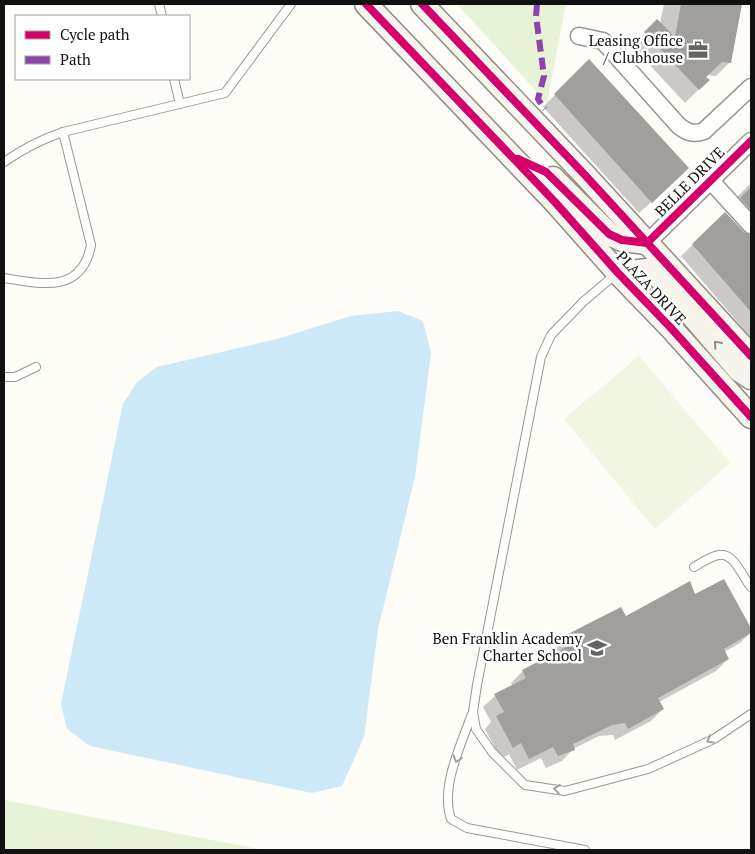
<svg xmlns="http://www.w3.org/2000/svg" width="755" height="854" font-family="'PT Serif',serif">
<style>
.green{fill:#e7f3d7}
.pitch{fill:#f0f6e1}
.water{fill:#cde8f7}
.shadow{fill:#0003}
.building{fill:#a19f9c}
.lines{fill:none;stroke-linecap:round;stroke-linejoin:round}
.lane-casing{stroke:#979795;stroke-width:10}
.street-casing{stroke:#979795;stroke-width:19}
.secondary-casing{stroke:#8e8d8b;stroke-width:25}
.lane{stroke:#fffffe;stroke-width:8}
.street{stroke:#fffffe;stroke-width:16}
.secondary{stroke:#f6f4eb;stroke-width:22}
.quiet{stroke:#8e44ad;stroke-width:6;stroke-dasharray:12 6;stroke-linecap:butt}
.cycleway-casing{stroke:#fff;stroke-width:11}
.cycleway{stroke:#d6006c;stroke-width:8}
.oneway{stroke:#8f8e89}
.oneway2{stroke:#a0a09f}
.labels{text-anchor:middle;stroke-width:5;stroke-linejoin:round;paint-order:stroke}
.poi-label{font-size:15px;fill:#111;stroke:#fff;text-anchor:end}
.street-label{font-size:15px;fill:#111;stroke:#fff}
</style>
<rect width="100%" height="100%" fill="#fdfcf7"/>
<g class="green">
<path d="M457,4H566L547,103Z"/>
<path d="M4,800L264,850H4Z"/>
</g>
<path class="pitch" d="M639,356L730,463L655,529L564,419Z"/>
<path class="water" d="M398,311L423,321L431,353L415,477L378,629L364,737L342,786L312,793L90,746L67,729L61,704L123,404L137,382L157,367L277,339L351,316Z"/>
<g class="shadow">
<path d="M664,4H742L730,62L716,76L707,75L705,77L708,80L685,103L632,46L657,21L660,24Z"/>
<path d="M589,61L676,180L639,213L543,107Z"/>
<path d="M751,183V338L681,256L725,213L751,239L747,231L726,208Z"/>
<path d="M724,581L751,632L740,643L724,652L728,659L716,671L659,702L663,709L651,721L615,740L613,735L599,736L573,749L562,761L546,768L541,758L517,770L509,754L501,759L485,729L491,722L483,707L495,696L513,687L511,683L523,671L556,653L553,649L565,637L695,596Z"/>
</g>
<g class="building">
<path d="M681,4H742L731,63L722,62L706,77L710,80L699,90L644,32L657,19L675,37Z"/>
<path d="M589,59L689,168L652,203L554,94Z"/>
<path d="M751,187V210L740,198Z"/>
<path d="M725,212L744,232L751,235V312L692,244Z"/>
<path d="M724,579L751,628V633L724,649L729,659L658,698L664,709L628,729L625,723L612,725L573,744L575,750L558,756L553,747L529,759L521,743L513,748L496,716L504,712L494,694L526,678L522,670L570,645L564,636L621,607L626,616L690,581L695,594Z"/>
</g>
<g class="lines">
<defs>
<g id="lane">
<path d="M159,4L162,16"/>
<path d="M174,79L180,104"/>
<path d="M4,162C23,149 42,139 63,132L225,93L291,4"/>
<path d="M616,274L584,301L551,335L541,357L477,685L473,712L476,729L492,752L525,785L565,791L648,769L714,739L751,714"/>
<path d="M4,278C41,284 82,294 91,245L63,132"/>
<path d="M4,377H15L36,367"/>
<path d="M694,567C701,563 711,556 719,555C734,552 743,578 751,587"/>
<path d="M472,714C461,745 440,787 451,819L467,828L585,850"/>
</g>
<g id="street">
<path d="M579,36L603,41L678,125C686,132 693,135 704,131L751,87"/>
<path d="M710,180L751,225"/>
<path d="M647,243L751,141"/>
</g>
<g id="secondary">
<path d="M366,4L554,201L618,273L670,327L751,417"/>
<path d="M422,4L584,174L751,356"/>
<path d="M553,178L609,234L622,240L647,243"/>
<path d="M618,273L648,270L659,277L739,370L751,378"/>
</g>
</defs>
<use href="#lane" class="lane-casing"/>
<use href="#street" class="street-casing"/>
<use href="#secondary" class="secondary-casing"/>
<use href="#lane" class="lane"/>
<use href="#street" class="street"/>
<use href="#secondary" class="secondary"/>
<path class="quiet" d="M537,4L536,16L544,76L538,99L545,109"/>
<defs>
<g id="cycleway">
<path d="M366,4L554,201L618,273L670,327L751,417"/>
<path d="M422,4L584,174L751,356"/>
<path d="M518,159L546,172L609,234L622,240L647,243L751,141"/>
</g>
</defs>
<use href="#cycleway" class="cycleway-casing"/>
<use href="#cycleway" class="cycleway"/>
</g>
<defs><path id="oneway-chevron" d="M-2-3.5L2.5 0L-2 3.5" fill="none" stroke-width="1.6" stroke-linecap="round" stroke-linejoin="round" transform="scale(1.25)"/></defs>
<use class="oneway" href="#oneway-chevron" transform="translate(717 344) rotate(-131)"/>
<g class="oneway2">
<use href="#oneway-chevron" transform="translate(710 740) rotate(153)"/>
<use href="#oneway-chevron" transform="translate(457 759) rotate(108)"/>
<use href="#oneway-chevron" transform="translate(557 789) rotate(-173)"/>
</g>
<defs>
<symbol id="office-bare" viewBox="-9 -9 18 18"><path d="M-6-3h4V-5.5h4V-3h4V5H-6ZM-1-4.5V-3h2v-1.5ZM-6 0V1H6V0Z" fill="#646362" stroke="#fff" stroke-width="2.5" paint-order="stroke"/></symbol>
<symbol id="school-bare" viewBox="-9 -9 18 18"><path d="M0-5L7-2L0 1L-7-2ZM-4 1L0 2.5L4 1V4Q0 6-4 4Z" fill="#646362" stroke="#fff" stroke-width="2.5" paint-order="stroke"/></symbol>
</defs>
<g fill-rule="evenodd">
<use href="#office-bare" x="684" y="36" width="28" height="28"/>
<use href="#school-bare" x="583" y="634" width="28" height="28"/>
</g>
<g class="labels">
<g class="poi-label">
<text x="683" y="46">Leasing Office<tspan x="683" dy="17">/ Clubhouse</tspan></text>
<text x="582" y="644">Ben Franklin Academy<tspan x="582" dy="17">Charter School</tspan></text>
</g>
<g class="street-label">
<text transform="translate(690 182) rotate(-45)" y="5">BELLE DRIVE</text>
<text transform="translate(651 288) rotate(47)" y="5">PLAZA DRIVE</text>
</g>
</g>
<rect width="755" height="854" fill="none" stroke="#111111" stroke-width="10"/>
<rect x="15" y="15" width="175" height="65" fill="#ffffff" stroke="#a0a0a0"/>
<rect x="25" y="31" width="25" height="8" fill="#d6006c" stroke="#a0a0a0"/>
<text x="60" y="40" font-size="15" fill="#111111">Cycle path</text>
<rect x="25" y="56" width="25" height="8" fill="#8e44ad" stroke="#a0a0a0"/>
<text x="60" y="65" font-size="15" fill="#111111">Path</text>
</svg>
